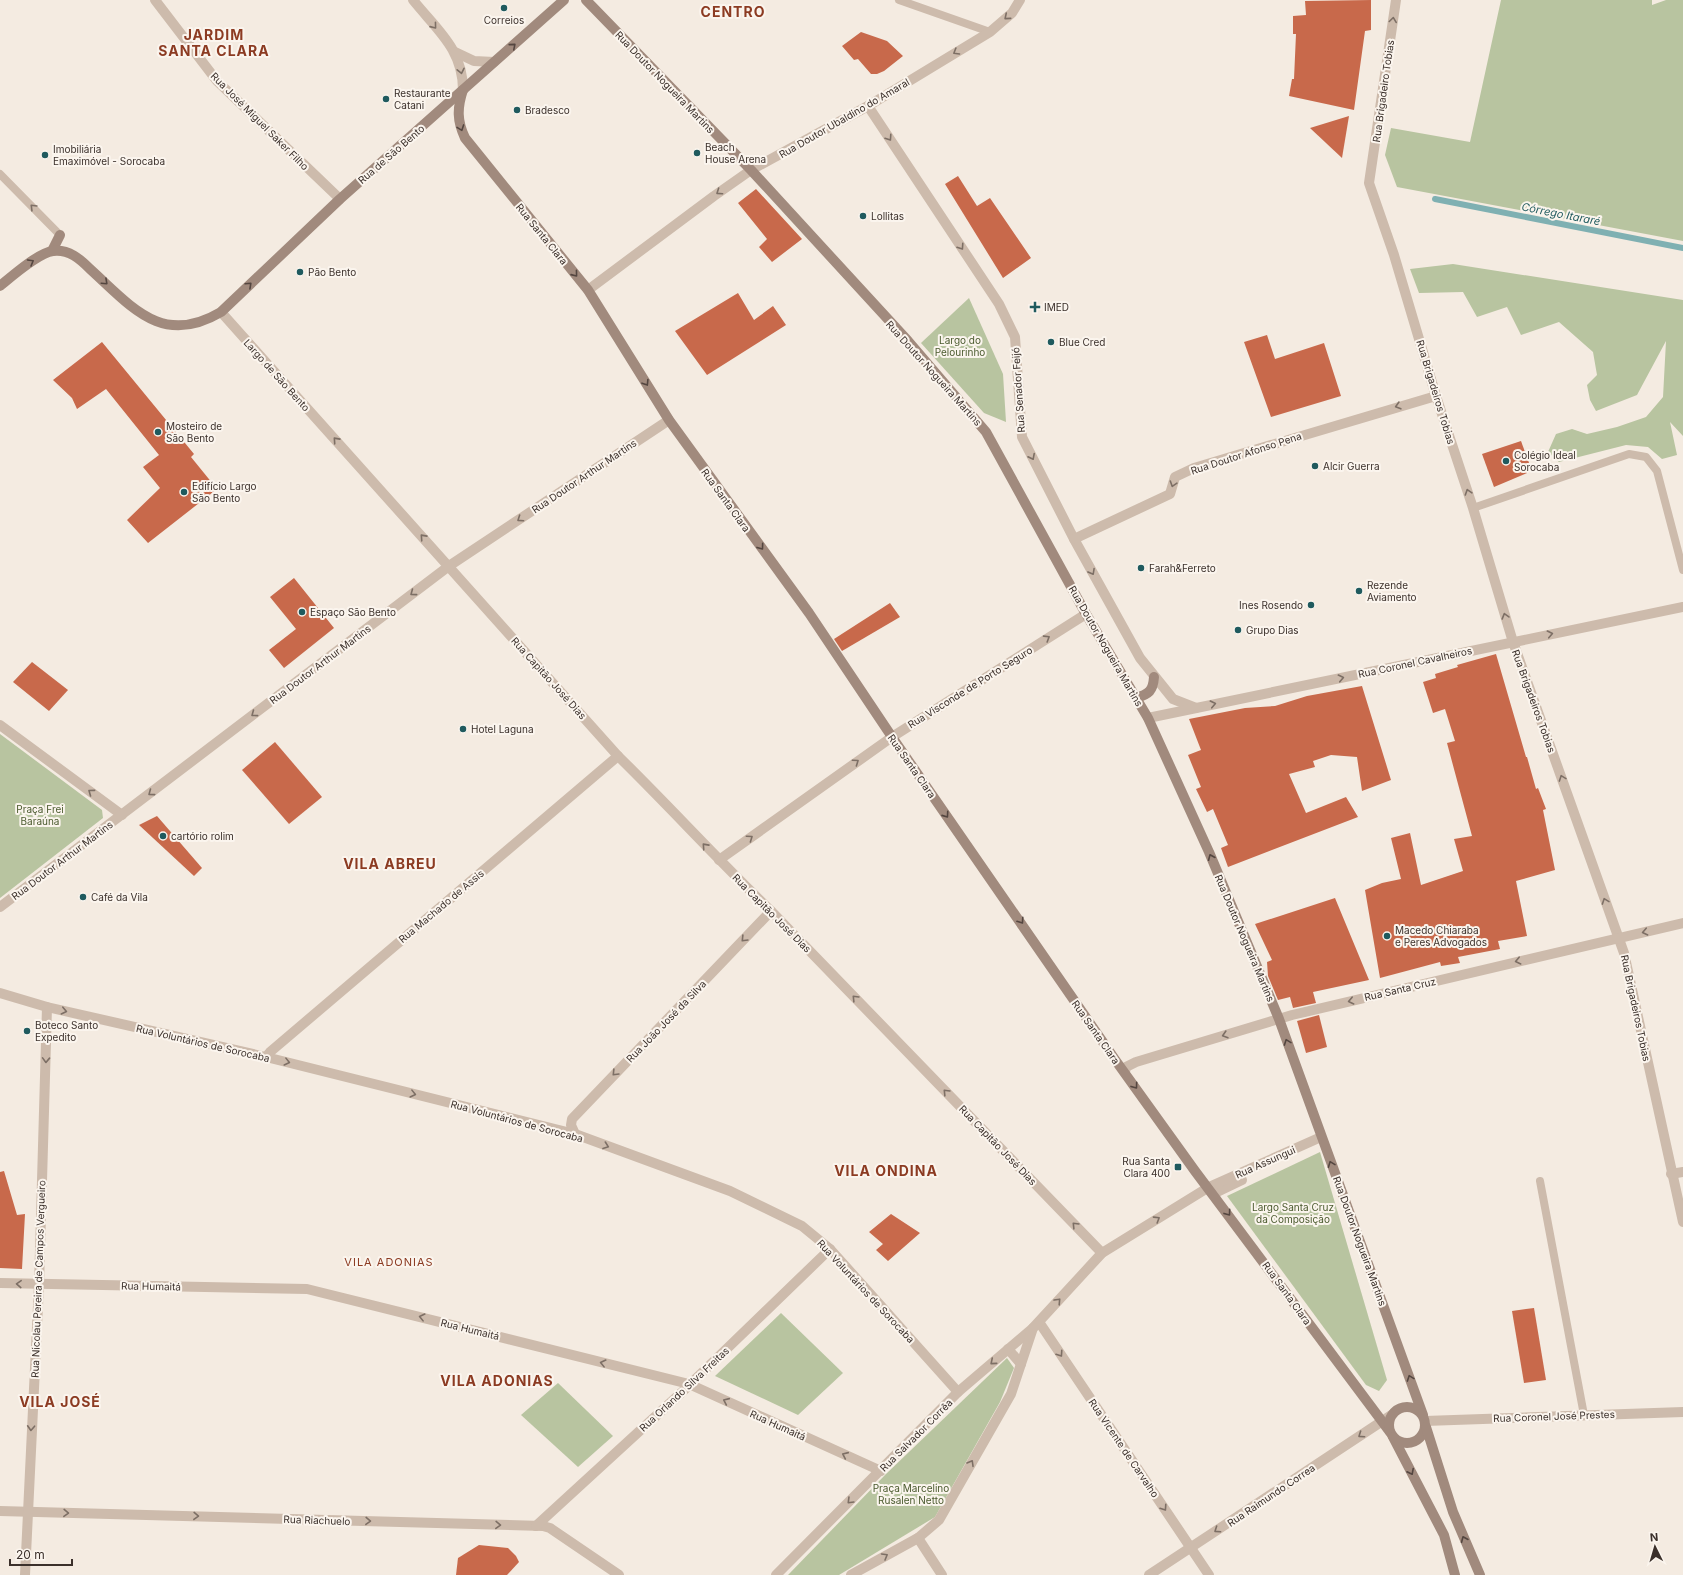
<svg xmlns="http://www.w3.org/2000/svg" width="1683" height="1575" font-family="Inter,sans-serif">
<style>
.green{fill:#b8c4a0}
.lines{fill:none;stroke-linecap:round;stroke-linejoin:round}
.stream{stroke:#7fb0b2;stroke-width:6}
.building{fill:#c8694b}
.service{stroke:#cdbbac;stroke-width:8}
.minor{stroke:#cdbbac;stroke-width:10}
.secondary{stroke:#a18a7d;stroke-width:10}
.oneway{stroke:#7d6f65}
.oneway2{stroke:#544640}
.poi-dot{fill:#1f5a5e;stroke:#fbf5ee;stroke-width:1.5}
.labels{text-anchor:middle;stroke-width:4;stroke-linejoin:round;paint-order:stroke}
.poi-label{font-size:10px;fill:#3b302b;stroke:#fbf5ee;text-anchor:start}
.street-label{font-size:10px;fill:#3b302b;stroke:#fbf5ee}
.park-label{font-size:10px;fill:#4a5a2e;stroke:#fbf5ee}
.water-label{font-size:11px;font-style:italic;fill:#1f5a5e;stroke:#fbf5ee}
.neighbourhood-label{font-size:11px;letter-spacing:1px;fill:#8c3b22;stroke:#fbf5ee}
.district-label{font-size:14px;font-weight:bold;letter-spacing:1px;fill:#8c3b22;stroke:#fbf5ee}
</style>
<rect width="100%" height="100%" fill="#f4ebe1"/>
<g class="green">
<path d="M1501,0H1652V5L1666,0H1683V241L1397,187L1385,155L1391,128L1470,142Z"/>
<path d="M1453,264L1683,300V436L1670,422L1677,455L1662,459L1648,447L1626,445L1559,462L1548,452L1556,434L1572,429L1587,434L1617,427L1646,417L1663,397L1666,341L1637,395L1596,411L1590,400L1587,385L1597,375L1593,352L1559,322L1521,335L1507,307L1477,317L1463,292L1419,293L1410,269Z"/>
<path d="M969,298L1003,374L1006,422L984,413L921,343Z"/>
<path d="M0,734L102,810L103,818L0,898Z"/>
<path d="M1320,1152L1387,1380L1379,1391L1366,1385L1227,1196Z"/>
<path d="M781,1313L843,1373L798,1415L715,1376Z"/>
<path d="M1007,1358L1014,1368L1000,1402L935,1517L839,1575H788L886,1474Z"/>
<path d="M558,1383L613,1436L578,1467L521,1415Z"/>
</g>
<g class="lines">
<path class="stream" d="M1435,199L1683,248"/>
</g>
<g class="building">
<path d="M1371,0V30L1365,31L1354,110L1289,96L1292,79H1294L1296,34H1293V16L1306,15L1305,1Z"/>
<path d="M861,32L887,41L903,56L884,71L877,74H871L858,59L854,60L842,46Z"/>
<path d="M1349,116L1342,158L1310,128Z"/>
<path d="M958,176L977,206L990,198L1031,258L1003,278L945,184Z"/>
<path d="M756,189L802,239L772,262L759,247L767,239L738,203Z"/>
<path d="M738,293L754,320L773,306L786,325L707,375L675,331Z"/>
<path d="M1267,335L1275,359L1324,343L1341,396L1271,417L1244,342Z"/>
<path d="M102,342L194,454L191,457L217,489L148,543L127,520L160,488L143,467L159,455L106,389L77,409L72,398L53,380Z"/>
<path d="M1521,441L1532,471L1494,487L1482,454Z"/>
<path d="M294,578L334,628L284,668L269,650L296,629L270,597Z"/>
<path d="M890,603L900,617L842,651L834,639Z"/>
<path d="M1496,654L1526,757H1527L1536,789L1538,788L1546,809L1543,810L1555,870L1516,881L1527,936L1498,941L1500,949L1458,957L1460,963L1441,966L1440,962L1380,978L1365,890L1382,883L1401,879L1391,838L1410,833L1421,885L1463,871L1454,839L1472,836L1447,743L1455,741L1445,709L1433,713L1423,682L1436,678L1435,674L1458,667L1457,665Z"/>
<path d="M32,662L68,690L49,711L13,682Z"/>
<path d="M1362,686L1391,780L1362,791L1357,757L1331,755L1313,761L1315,767L1289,774L1306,813L1346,797L1358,817L1228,867L1221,848L1228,845L1213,809L1207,812L1196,789L1201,787L1188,755L1201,750L1189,719L1245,708L1275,706L1307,696Z"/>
<path d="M275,742L322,797L289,824L242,770Z"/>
<path d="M157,816L202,868L194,876L139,825Z"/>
<path d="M1335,898L1369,980L1313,992L1316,1003L1293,1008L1290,997L1278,1000L1268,976L1267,962L1272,960L1255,924Z"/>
<path d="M1319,1015L1327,1047L1306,1053L1297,1021Z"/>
<path d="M4,1171L17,1215L25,1214L22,1269L0,1268V1172Z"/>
<path d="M891,1214L920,1233L888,1261L876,1250L883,1244L869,1232Z"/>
<path d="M1534,1308L1546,1380L1524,1383L1512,1311Z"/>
<path d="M479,1545L508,1548L516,1556L519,1562L507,1575H456L458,1558Z"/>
</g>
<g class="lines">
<g class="service">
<path d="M899,0L990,32"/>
<path d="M0,174L60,235"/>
<path d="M1473,508L1629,454L1646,457L1657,471L1683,570"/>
<path d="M1540,1181L1584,1415"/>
</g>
<g class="minor">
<path d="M155,0L217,81L340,199"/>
<path d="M413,0C437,30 463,49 463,90"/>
<path d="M1396,0L1369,183L1394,255L1436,396L1473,508L1513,642L1624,953L1683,1222"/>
<path d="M455,52L474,61L494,62"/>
<path d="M868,106L999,304L1015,337L1022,437L1074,539L1140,658L1173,699L1196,708"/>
<path d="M588,290L714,196L751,170L868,106L990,32L1012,13L1020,0"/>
<path d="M221,312L618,756C670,807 718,860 771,911L1102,1253"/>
<path d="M1074,539L1170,494L1175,477L1194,468L1436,396"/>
<path d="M1148,718L1683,607"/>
<path d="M0,725L122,815"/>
<path d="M719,860L892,737L1086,614"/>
<path d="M0,907L449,566L669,420"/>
<path d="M0,993L47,1007L266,1057L575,1134L730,1191L802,1226L830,1249L958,1392"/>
<path d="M266,1057L270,1052L618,756"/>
<path d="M1125,1072L1126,1067L1136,1062L1292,1015L1683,923"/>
<path d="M575,1134L571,1125L572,1119L771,911"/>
<path d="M1671,1174L1683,1172"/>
<path d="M1215,1196L1217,1192L1242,1180"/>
<path d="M0,1283L307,1289L689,1384L881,1471"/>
<path d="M1039,1322L1209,1575"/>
<path d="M1008,1349L1021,1364"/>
<path d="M1425,1421L1683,1412"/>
<path d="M0,1511L543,1526L550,1528L619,1575"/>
<path d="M536,1526L681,1393L830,1249"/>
<path d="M918,1538L942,1575"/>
<path d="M25,1575L39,1285L47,1007"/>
<path d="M776,1575L958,1392L1033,1328"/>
<path d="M851,1575L918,1538L939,1520L1011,1394L1033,1328L1102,1253L1209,1187L1321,1137"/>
<path d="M1149,1575L1393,1414"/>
</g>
<g class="secondary">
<path d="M586,0L751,170L908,341L986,432L1086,614L1148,718L1209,852L1279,1019L1423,1415"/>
<path d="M463,90C457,108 457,121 465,138L588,290L669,420L809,613L892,737L1116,1061L1195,1171L1390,1432"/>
<path d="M52,251L60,235"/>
<path d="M0,286C12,276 38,253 53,251C69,249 80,259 90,269C132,307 162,347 221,312L340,199L564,0"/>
<path d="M1136,698C1149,694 1153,691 1154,677"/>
<circle cx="1407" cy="1425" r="18"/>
<path d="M1426,1427L1453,1512L1480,1575"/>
<path d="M1393,1437L1444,1535L1455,1575"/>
</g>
</g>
<defs><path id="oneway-chevron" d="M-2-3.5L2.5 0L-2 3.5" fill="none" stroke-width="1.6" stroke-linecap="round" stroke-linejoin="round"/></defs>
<g class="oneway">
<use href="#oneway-chevron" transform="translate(1007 17) rotate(140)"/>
<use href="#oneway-chevron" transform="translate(1393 20) rotate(-82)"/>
<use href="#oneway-chevron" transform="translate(434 26) rotate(51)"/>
<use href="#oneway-chevron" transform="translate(956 52) rotate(149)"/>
<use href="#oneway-chevron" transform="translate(461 71) rotate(78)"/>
<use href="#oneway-chevron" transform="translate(889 138) rotate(56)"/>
<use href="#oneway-chevron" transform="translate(719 192) rotate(146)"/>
<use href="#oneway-chevron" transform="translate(33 207) rotate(-135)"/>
<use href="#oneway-chevron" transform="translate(961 247) rotate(56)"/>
<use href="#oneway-chevron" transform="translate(1398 406) rotate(164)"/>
<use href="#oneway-chevron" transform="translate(336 440) rotate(-132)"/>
<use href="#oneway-chevron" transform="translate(1032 457) rotate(63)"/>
<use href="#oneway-chevron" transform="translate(1173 484) rotate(108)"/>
<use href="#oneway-chevron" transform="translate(1468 492) rotate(-108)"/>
<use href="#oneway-chevron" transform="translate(520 519) rotate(146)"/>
<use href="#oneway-chevron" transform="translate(423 537) rotate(-132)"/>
<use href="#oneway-chevron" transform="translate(1092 572) rotate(61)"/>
<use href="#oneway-chevron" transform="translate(413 593) rotate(143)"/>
<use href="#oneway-chevron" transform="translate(1505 616) rotate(-106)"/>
<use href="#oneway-chevron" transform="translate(1550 634) rotate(-12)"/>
<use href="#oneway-chevron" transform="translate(1047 638) rotate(-32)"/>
<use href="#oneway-chevron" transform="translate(1341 678) rotate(-12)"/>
<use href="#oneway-chevron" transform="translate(1213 704) rotate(-12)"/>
<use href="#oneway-chevron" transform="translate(254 714) rotate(143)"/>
<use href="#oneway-chevron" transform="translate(856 762) rotate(-35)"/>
<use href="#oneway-chevron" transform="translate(1562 778) rotate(-110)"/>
<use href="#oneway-chevron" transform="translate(91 792) rotate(-144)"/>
<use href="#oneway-chevron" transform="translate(151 793) rotate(143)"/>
<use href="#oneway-chevron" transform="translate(750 838) rotate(-35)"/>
<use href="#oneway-chevron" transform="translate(705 846) rotate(-132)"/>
<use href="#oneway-chevron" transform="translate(1605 901) rotate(-110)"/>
<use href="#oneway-chevron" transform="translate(1645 932) rotate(168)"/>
<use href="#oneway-chevron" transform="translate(744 939) rotate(134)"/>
<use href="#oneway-chevron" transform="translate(1518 961) rotate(167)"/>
<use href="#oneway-chevron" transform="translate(855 998) rotate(-134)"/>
<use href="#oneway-chevron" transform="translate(1351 1001) rotate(167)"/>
<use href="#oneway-chevron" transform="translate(64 1011) rotate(13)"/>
<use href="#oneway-chevron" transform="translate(1225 1035) rotate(163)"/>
<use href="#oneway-chevron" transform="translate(46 1060) rotate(92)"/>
<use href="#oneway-chevron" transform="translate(287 1062) rotate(14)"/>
<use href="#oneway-chevron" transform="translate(615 1073) rotate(134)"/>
<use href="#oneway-chevron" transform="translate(946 1092) rotate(-134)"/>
<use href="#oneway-chevron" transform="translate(413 1094) rotate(14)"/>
<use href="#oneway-chevron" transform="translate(606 1146) rotate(20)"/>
<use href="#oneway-chevron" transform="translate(1157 1219) rotate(-32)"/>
<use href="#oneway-chevron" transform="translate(1075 1225) rotate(-134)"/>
<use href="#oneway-chevron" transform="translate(19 1284) rotate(-177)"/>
<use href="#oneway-chevron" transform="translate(1058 1301) rotate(-47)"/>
<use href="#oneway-chevron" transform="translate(422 1317) rotate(-166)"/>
<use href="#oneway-chevron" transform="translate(1060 1354) rotate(56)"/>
<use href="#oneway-chevron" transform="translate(993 1362) rotate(140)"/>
<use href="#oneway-chevron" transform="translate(603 1363) rotate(-166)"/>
<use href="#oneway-chevron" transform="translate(726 1401) rotate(-156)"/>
<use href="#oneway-chevron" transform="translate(31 1428) rotate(93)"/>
<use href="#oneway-chevron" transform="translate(1361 1435) rotate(146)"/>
<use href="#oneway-chevron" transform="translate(845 1455) rotate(-156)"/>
<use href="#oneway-chevron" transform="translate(971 1463) rotate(-60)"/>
<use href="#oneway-chevron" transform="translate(850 1501) rotate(135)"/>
<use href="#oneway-chevron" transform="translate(1164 1508) rotate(56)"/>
<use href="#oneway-chevron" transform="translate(66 1513) rotate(2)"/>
<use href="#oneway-chevron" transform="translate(196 1516) rotate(2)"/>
<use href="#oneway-chevron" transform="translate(368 1521) rotate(2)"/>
<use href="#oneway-chevron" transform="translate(498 1525) rotate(2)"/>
<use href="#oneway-chevron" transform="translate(1217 1530) rotate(146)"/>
<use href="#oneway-chevron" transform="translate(885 1556) rotate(-30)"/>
</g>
<g class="oneway2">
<use href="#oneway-chevron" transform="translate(513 46) rotate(-41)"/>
<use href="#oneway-chevron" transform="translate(461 128) rotate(70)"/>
<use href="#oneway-chevron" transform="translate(31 262) rotate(-30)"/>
<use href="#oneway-chevron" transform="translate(575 274) rotate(51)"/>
<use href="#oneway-chevron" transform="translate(105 282) rotate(43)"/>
<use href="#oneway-chevron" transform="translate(249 285) rotate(-43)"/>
<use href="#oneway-chevron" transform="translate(646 383) rotate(58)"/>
<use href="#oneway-chevron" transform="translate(761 547) rotate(54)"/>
<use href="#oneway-chevron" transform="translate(946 815) rotate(55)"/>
<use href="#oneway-chevron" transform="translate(1211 857) rotate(-113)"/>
<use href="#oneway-chevron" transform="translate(1021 921) rotate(56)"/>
<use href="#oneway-chevron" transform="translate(1287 1042) rotate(-110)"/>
<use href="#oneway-chevron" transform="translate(1135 1086) rotate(54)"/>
<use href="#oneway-chevron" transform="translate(1331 1164) rotate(-111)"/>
<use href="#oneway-chevron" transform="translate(1228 1213) rotate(54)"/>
<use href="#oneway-chevron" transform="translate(1410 1378) rotate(-110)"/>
<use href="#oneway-chevron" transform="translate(1411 1472) rotate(63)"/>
<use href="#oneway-chevron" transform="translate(1464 1539) rotate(-113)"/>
</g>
<g class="poi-dot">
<circle cx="504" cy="8" r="4"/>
<circle cx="386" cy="99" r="4"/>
<circle cx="517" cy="110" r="4"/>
<circle cx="697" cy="153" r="4"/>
<circle cx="45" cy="155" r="4"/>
<circle cx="863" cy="216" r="4"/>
<circle cx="300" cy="272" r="4"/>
<path d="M1033 301h4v4h4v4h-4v4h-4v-4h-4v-4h4z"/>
<circle cx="1051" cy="342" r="4"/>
<circle cx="158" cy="432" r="4"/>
<circle cx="1506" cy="461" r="4"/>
<circle cx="1315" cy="466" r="4"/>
<circle cx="184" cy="492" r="4"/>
<circle cx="1141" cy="568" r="4"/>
<circle cx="1359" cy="591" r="4"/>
<circle cx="1311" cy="605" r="4"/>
<circle cx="302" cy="612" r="4"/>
<circle cx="1238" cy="630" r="4"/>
<circle cx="463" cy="729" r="4"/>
<circle cx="163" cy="836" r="4"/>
<circle cx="83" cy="897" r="4"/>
<circle cx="1387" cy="936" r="4"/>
<circle cx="27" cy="1031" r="4"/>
<rect x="1174" y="1163" width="8" height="8" rx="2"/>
</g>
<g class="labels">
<g class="poi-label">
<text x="504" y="24" text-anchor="middle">Correios</text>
<text x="394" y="97">Restaurante<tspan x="394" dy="12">Catani</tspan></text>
<text x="525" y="114">Bradesco</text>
<text x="705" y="151">Beach<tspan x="705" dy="12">House Arena</tspan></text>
<text x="53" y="153">Imobiliária<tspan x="53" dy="12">Emaximóvel - Sorocaba</tspan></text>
<text x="871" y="220">Lollitas</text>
<text x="308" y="276">Pão Bento</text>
<text x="1044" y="311">IMED</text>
<text x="1059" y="346">Blue Cred</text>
<text x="166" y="430">Mosteiro de<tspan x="166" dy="12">São Bento</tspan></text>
<text x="1514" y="459">Colégio Ideal<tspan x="1514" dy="12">Sorocaba</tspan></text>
<text x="1323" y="470">Alcir Guerra</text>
<text x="192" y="490">Edifício Largo<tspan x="192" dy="12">São Bento</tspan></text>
<text x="1149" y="572">Farah&amp;Ferreto</text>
<text x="1367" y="589">Rezende<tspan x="1367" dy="12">Aviamento</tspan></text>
<text x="1303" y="609" text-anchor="end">Ines Rosendo</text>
<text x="310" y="616">Espaço São Bento</text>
<text x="1246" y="634">Grupo Dias</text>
<text x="471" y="733">Hotel Laguna</text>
<text x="171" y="840">cartório rolim</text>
<text x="91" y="901">Café da Vila</text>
<text x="1395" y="934">Macedo Chiaraba<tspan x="1395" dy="12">e Peres Advogados</tspan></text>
<text x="35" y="1029">Boteco Santo<tspan x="35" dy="12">Expedito</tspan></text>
<text x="1170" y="1165" text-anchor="end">Rua Santa<tspan x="1170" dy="12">Clara 400</tspan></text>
</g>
<g class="street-label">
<text transform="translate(665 82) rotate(46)" y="4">Rua Doutor Nogueira Martins</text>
<text transform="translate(1383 91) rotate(-82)" y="4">Rua Brigadeiro Tobias</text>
<text transform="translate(844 118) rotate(-30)" y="4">Rua Doutor Ubaldino do Amaral</text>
<text transform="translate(260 121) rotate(45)" y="4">Rua José Miguel Saker Filho</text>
<text transform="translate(391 154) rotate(-41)" y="4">Rua de São Bento</text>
<text transform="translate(542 234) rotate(51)" y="4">Rua Santa Clara</text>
<text transform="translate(934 373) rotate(48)" y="4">Rua Doutor Nogueira Martins</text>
<text transform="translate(277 375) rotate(48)" y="4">Largo de São Bento</text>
<text transform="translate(1018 390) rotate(-94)" y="4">Rua Senador Feijó</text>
<text transform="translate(1436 392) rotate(73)" y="4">Rua Brigadeiros Tobias</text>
<text transform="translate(1246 453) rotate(-18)" y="4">Rua Doutor Afonso Pena</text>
<text transform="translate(584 476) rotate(-34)" y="4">Rua Doutor Arthur Martins</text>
<text transform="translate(726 500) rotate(54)" y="4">Rua Santa Clara</text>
<text transform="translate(1106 646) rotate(60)" y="4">Rua Doutor Nogueira Martins</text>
<text transform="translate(1415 662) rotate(-12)" y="4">Rua Coronel Cavalheiros</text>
<text transform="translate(320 664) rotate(-37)" y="4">Rua Doutor Arthur Martins</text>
<text transform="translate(549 678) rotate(48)" y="4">Rua Capitão José Dias</text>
<text transform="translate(970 687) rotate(-32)" y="4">Rua Visconde de Porto Seguro</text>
<text transform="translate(1534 701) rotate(70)" y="4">Rua Brigadeiros Tobias</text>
<text transform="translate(912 766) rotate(55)" y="4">Rua Santa Clara</text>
<text transform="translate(62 860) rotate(-37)" y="4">Rua Doutor Arthur Martins</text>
<text transform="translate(441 906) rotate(-40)" y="4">Rua Machado de Assis</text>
<text transform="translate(772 913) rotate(45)" y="4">Rua Capitão José Dias</text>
<text transform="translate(1245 938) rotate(67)" y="4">Rua Doutor Nogueira Martins</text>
<text transform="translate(1400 989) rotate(-13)" y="4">Rua Santa Cruz</text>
<text transform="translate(1636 1008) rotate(78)" y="4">Rua Brigadeiros Tobias</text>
<text transform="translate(666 1021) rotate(-46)" y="4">Rua João José da Silva</text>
<text transform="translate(1096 1032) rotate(55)" y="4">Rua Santa Clara</text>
<text transform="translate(203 1043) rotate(13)" y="4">Rua Voluntários de Sorocaba</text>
<text transform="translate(517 1121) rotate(15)" y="4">Rua Voluntários de Sorocaba</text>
<text transform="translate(998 1145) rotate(46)" y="4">Rua Capitão José Dias</text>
<text transform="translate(1265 1162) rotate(-24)" y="4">Rua Assungui</text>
<text transform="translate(1360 1241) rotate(70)" y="4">Rua Doutor Nogueira Martins</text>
<text transform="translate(38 1279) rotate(-88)" y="4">Rua Nicolau Pereira de Campos Vergueiro</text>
<text transform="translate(151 1286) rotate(1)" y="4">Rua Humaitá</text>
<text transform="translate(866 1291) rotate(47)" y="4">Rua Voluntários de Sorocaba</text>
<text transform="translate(1287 1293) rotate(54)" y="4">Rua Santa Clara</text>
<text transform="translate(470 1329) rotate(14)" y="4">Rua Humaitá</text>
<text transform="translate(684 1389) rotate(-43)" y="4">Rua Orlando Silva Freitas</text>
<text transform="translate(1554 1416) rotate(-2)" y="4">Rua Coronel José Prestes</text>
<text transform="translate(778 1425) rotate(24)" y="4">Rua Humaitá</text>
<text transform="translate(916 1435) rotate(-45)" y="4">Rua Salvador Corrêa</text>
<text transform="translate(1124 1448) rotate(56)" y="4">Rua Vicente de Carvalho</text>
<text transform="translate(1271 1495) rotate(-34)" y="4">Rua Raimundo Correa</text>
<text transform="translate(317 1520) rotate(2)" y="4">Rua Riachuelo</text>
</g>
<g class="park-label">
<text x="960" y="344">Largo do<tspan x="960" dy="12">Pelourinho</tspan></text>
<text x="40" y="813">Praça Frei<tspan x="40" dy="12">Baraúna</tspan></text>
<text x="1293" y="1211">Largo Santa Cruz<tspan x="1293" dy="12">da Composição</tspan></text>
<text x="911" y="1492">Praça Marcelino<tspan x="911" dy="12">Rusalen Netto</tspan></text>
</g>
<g class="water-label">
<text transform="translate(1561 214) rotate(11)" y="4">Córrego Itararé</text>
</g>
<g class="neighbourhood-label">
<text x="389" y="1266">VILA ADONIAS</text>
</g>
<g class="district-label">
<text x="733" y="17">CENTRO</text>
<text x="214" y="40">JARDIM<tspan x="214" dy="16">SANTA CLARA</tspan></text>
<text x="390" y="869">VILA ABREU</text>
<text x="886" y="1176">VILA ONDINA</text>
<text x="497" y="1386">VILA ADONIAS</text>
<text x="60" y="1407">VILA JOSÉ</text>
</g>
</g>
<g transform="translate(1655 1547) rotate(355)" stroke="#fbf5ee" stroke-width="3" paint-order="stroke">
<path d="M0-3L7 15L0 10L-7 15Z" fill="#3b302b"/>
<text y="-6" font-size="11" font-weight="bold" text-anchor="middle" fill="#3b302b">N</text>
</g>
<path d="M10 1559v6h62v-6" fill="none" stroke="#3b302b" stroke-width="2"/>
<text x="16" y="1559" font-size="12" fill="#3b302b" stroke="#fbf5ee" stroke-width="3" paint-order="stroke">20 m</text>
</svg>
